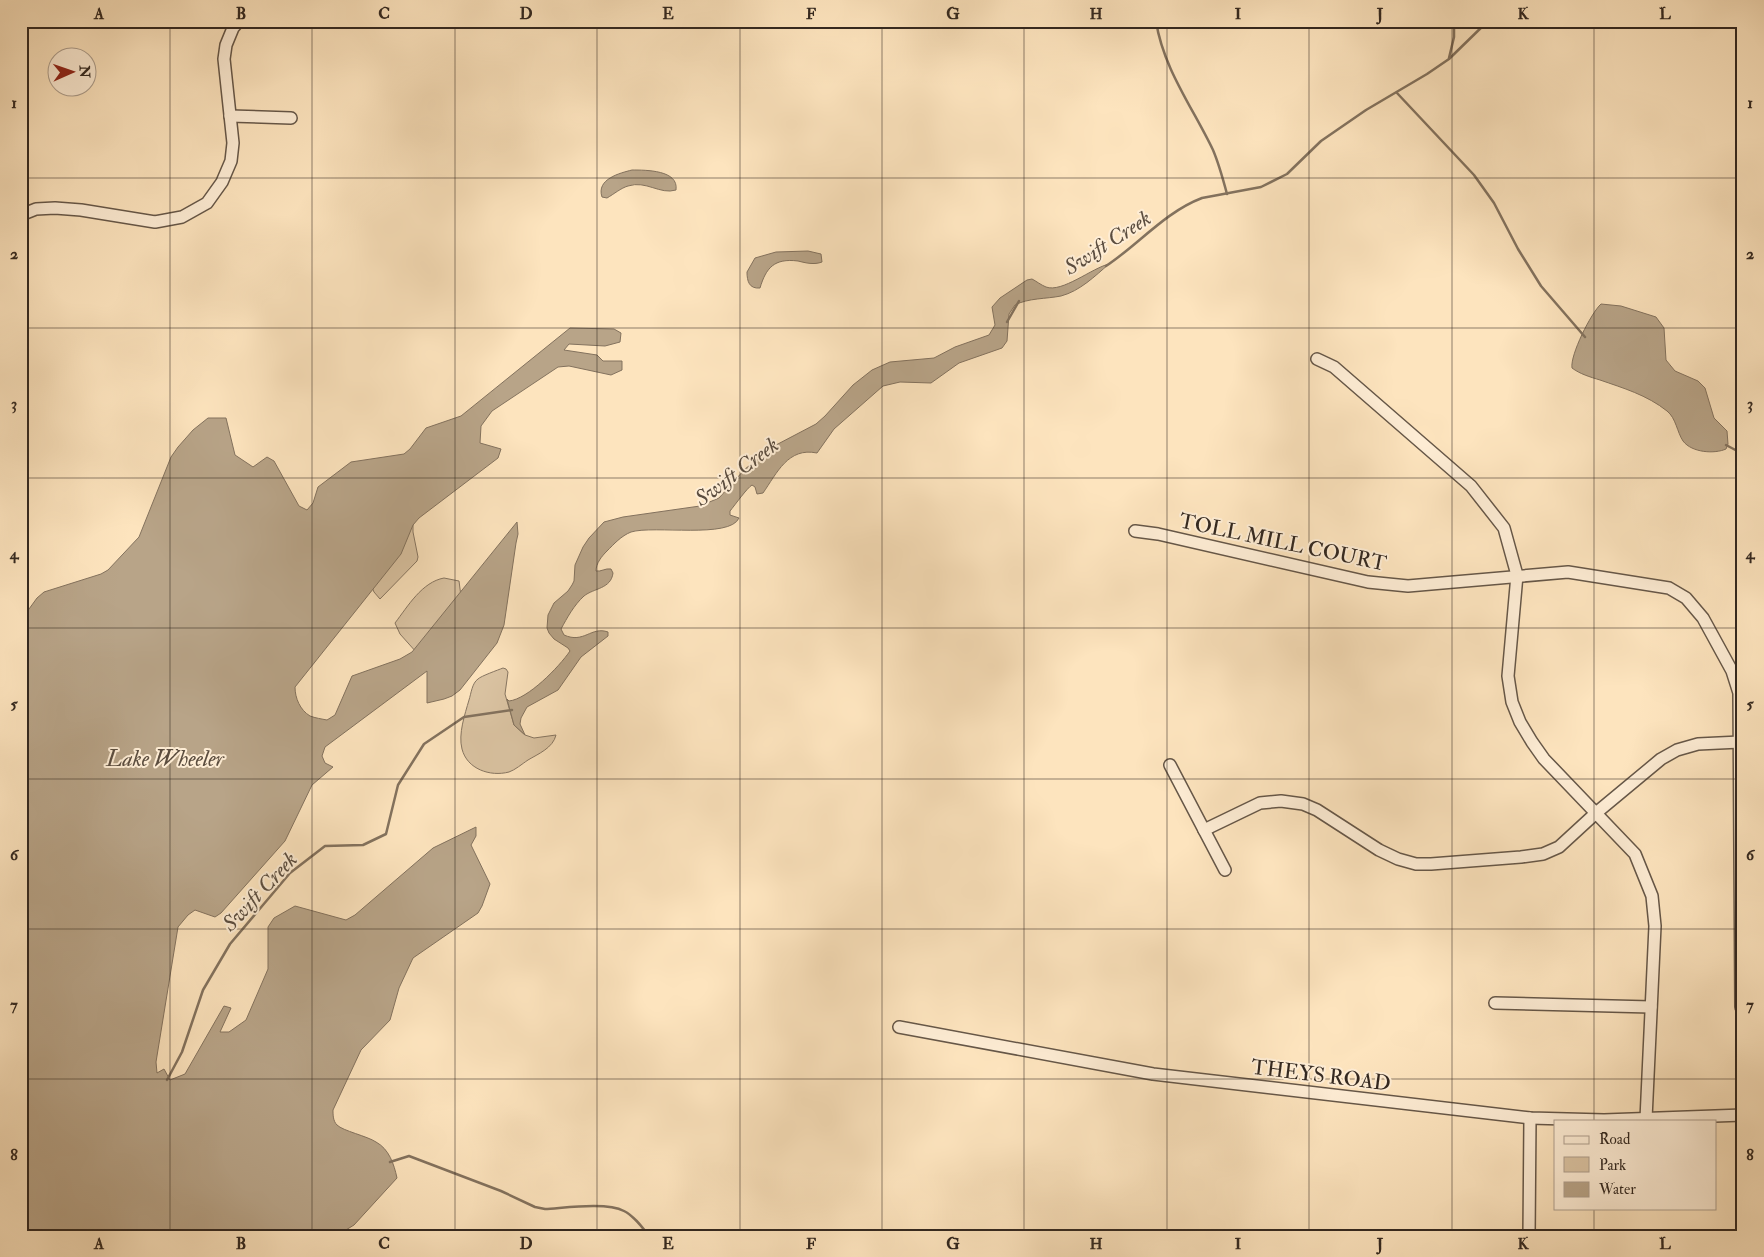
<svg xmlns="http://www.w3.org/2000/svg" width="1764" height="1257" font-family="'IM FELL Double Pica',serif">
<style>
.green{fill:#dbc4a3;stroke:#877662}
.water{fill:#b8a488;stroke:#83725e}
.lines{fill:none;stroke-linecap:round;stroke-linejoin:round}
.stream{stroke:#83725e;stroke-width:2.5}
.minor-casing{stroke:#665748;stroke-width:14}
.minor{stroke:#feedd5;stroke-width:11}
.grid{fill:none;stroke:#332820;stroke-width:1;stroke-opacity:0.55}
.labels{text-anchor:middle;stroke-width:4;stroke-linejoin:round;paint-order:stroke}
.street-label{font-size:21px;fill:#332820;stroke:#feedd5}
.water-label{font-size:22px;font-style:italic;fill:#5b4d3f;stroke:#feedd5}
.neatline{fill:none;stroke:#332820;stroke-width:2}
.grid-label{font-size:16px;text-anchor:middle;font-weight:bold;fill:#332820}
</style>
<rect width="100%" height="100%" fill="#fde4be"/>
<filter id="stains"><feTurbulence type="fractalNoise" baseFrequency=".004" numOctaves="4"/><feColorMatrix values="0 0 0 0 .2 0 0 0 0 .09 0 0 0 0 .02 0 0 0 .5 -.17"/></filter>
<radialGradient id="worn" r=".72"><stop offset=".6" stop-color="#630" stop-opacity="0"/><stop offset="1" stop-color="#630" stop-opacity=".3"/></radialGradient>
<g class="green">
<path d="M413,524V532L418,557L417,561L380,599L374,592L364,568Z"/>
<path d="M444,578L459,581L462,604L417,653L400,634L395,623C408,606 422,582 444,578Z"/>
<path d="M503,668L506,669L508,672L505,694L514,725L525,735L534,738L556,735C553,748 538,754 528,760C522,764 515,770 509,772C490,777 467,769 462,749C458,734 465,714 469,700C471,694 472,683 478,679C481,676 498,670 503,668Z"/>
</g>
<g class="water">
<path d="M632,170C646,170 679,170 676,190C660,195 646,180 628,186C621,188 614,194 607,198L602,197C596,179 620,173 632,170Z"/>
<path d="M808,251L821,254L822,262C814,265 806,263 798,261C774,258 766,268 760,288C749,289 747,281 747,272L755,258L776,252Z"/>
<path d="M1109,264C1095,276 1080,291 1061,296C1046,299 1028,298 1015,305L1009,314L1007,341L1002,348L959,363L931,383L900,382L883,386L834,429L817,453C788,447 777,473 763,493L757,494L755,487L752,485C747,488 735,505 730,511V515L739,518C730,539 654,525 631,532C621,536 614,544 607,551C602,556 596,563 596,571C601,572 605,568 611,569L613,573C611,589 594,588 584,596C574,605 567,618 561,629L564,635C584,644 591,626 608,632V636L581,657L558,690L527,707L521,718L520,724L525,735L514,725L507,699L509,701C528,699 559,667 570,651L568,648L554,639L549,633L547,628L548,615L554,603L568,591L572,585L574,581L575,565L583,547L589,538L604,522L623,517L700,506L719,498L745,469L776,445L816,424L825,416L853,385L872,370L890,362L934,358L955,347L989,335L995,325L992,307L1000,298L1027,280L1032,279C1036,281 1041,285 1046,287C1062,293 1092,268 1109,264Z"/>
<path d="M1601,304L1621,306L1656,317L1664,328L1666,360L1675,371L1698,381L1705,388L1714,418L1727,431L1728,444L1726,449C1715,454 1692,453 1683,441C1677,432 1676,418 1667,411C1647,395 1623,388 1600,380C1590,377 1580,374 1572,368C1570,355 1591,313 1601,304Z"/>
<path d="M570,328L614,329L621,333L620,342L605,346L569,344L564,350L597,355L603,361H622V370L611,375L569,366L558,367L492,411L481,426L480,443L501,449L498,458L419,518L413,525L401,554L295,687C295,698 300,710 310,716C315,718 322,719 327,720L335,715L352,676L400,659L412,652L517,522L518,534L516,543L504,625L497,643L460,690L452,696L444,699L427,703V671L325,747L322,756L325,763L333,767L312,785L285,841L221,913L215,917L195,910L188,915L178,927L156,1062L157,1073L164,1069L170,1080L185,1074L224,1006L231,1008L220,1032H229L246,1020L268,969V927L274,918L295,906L346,920L355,915L433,848L476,827V836L471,845L490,884L482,906L478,913L413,958L399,988L390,1020L361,1050L333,1110C333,1115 333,1121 337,1125C343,1131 367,1136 376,1142C389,1149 394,1164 397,1178L354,1225L336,1236H318L312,1229L304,1236H21V620L37,598L44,592L101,574L108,570L139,537L171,457L178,447L193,430L208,418H226L235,455L253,467L267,457L274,461L299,506L307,510L313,503L318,487L351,462L404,454L410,449L426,428L461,416Z"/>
</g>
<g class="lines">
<g class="stream">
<path d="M1156,21C1163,68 1193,108 1213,150C1219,164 1223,179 1227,194"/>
<path d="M1449,58L1454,37V21"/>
<path d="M1397,93L1474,175L1494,203L1518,249L1541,286L1585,337"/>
<path d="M1106,266C1138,245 1165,212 1202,198L1261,187L1287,174L1321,141L1366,110L1427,74L1449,59L1488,21"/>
<path d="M1007,322L1019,301"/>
<path d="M1726,445L1743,454"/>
<path d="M167,1080L182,1052L203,990L230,944L290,873L325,846L363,845L386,834L398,785L424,744L464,717L512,710"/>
<path d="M390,1162L409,1156L501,1191L535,1207L545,1209C565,1208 606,1202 624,1211C634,1216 642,1227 649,1236"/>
</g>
<defs>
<g id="minor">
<path d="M230,116L291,118"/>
<path d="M21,215L36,209L55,208L81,210L155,222L182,217L207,203L222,182L231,161L233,143L224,59L226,45L233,28L239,21"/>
<path d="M1317,359L1334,367L1471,486L1504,528L1517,575L1508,676L1512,702L1520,722L1532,742L1544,759L1635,854L1652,896L1655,926L1646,1119"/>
<path d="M1135,531L1158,534L1368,582L1408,586L1568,572L1669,588L1686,598L1703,618L1732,671L1739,693L1741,1007"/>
<path d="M1170,765L1225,870"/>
<path d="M1204,830L1260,803L1281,801L1303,804L1317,810L1379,850L1398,859L1416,864H1431L1521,857L1543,854L1559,847L1596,813L1661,759L1677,750L1698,744L1740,742"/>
<path d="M1495,1003L1651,1007"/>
<path d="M899,1027L1153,1074L1530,1118L1604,1120L1743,1115"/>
<path d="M1529,1236L1530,1118"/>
</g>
</defs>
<use href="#minor" class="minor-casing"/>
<use href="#minor" class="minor"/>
</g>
<path class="grid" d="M170,21V1236M312,21V1236M455,21V1236M597,21V1236M740,21V1236M882,21V1236M1024,21V1236M1167,21V1236M1309,21V1236M1452,21V1236M1594,21V1121M21,178H1743M21,328H1743M21,478H1743M21,628H1743M21,779H1743M21,929H1743M21,1079H1743M1594,1208V1236"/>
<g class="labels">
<g class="street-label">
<text transform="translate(1283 542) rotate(12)" y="7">TOLL MILL COURT</text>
<text transform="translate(1321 1075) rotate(7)" y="7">THEYS ROAD</text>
</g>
<g class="water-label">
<text transform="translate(1107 242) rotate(-33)" y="8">Swift Creek</text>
<text transform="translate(736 471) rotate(-37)" y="8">Swift Creek</text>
<text x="165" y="766">Lake Wheeler</text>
<text transform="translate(259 891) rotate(-47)" y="8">Swift Creek</text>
</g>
</g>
<rect width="1764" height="1257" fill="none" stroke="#fde4be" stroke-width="55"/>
<rect x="1554" y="1120" width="162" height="90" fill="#feedd5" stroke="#ad9e8d"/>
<rect x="1564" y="1136" width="25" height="8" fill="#feedd5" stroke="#ad9e8d"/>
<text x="1599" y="1144" font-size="15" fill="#332820">Road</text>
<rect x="1564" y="1157" width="25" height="15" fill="#dbc4a3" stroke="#ad9e8d"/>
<text x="1599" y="1170" font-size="15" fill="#332820">Park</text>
<rect x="1564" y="1182" width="25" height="15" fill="#b8a488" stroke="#ad9e8d"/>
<text x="1599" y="1194" font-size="15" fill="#332820">Water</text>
<g transform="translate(72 72) rotate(88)"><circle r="24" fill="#feedd5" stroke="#ad9e8d"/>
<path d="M0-4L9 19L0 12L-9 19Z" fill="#8f2418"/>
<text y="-8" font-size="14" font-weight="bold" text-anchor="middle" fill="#332820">N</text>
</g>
<rect x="28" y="28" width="1708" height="1202" class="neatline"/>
<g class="grid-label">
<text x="99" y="19">A</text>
<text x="241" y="19">B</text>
<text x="384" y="19">C</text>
<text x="526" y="19">D</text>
<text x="668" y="19">E</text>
<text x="811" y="19">F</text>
<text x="953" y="19">G</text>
<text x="1096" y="19">H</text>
<text x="1238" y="19">I</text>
<text x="1380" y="19">J</text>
<text x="1523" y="19">K</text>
<text x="1665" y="19">L</text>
<text x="14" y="108">1</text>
<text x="1750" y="108">1</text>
<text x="14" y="259">2</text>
<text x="1750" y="259">2</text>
<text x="14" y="409">3</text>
<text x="1750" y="409">3</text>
<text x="14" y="559">4</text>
<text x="1750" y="559">4</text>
<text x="14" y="709">5</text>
<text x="1750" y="709">5</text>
<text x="14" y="860">6</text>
<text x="1750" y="860">6</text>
<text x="14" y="1010">7</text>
<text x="1750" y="1010">7</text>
<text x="14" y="1160">8</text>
<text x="1750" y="1160">8</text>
<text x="99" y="1249">A</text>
<text x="241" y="1249">B</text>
<text x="384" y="1249">C</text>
<text x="526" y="1249">D</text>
<text x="668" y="1249">E</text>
<text x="811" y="1249">F</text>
<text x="953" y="1249">G</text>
<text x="1096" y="1249">H</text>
<text x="1238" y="1249">I</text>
<text x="1380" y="1249">J</text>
<text x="1523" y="1249">K</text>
<text x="1665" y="1249">L</text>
</g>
<rect width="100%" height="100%" filter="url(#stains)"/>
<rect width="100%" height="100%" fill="url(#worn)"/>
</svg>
